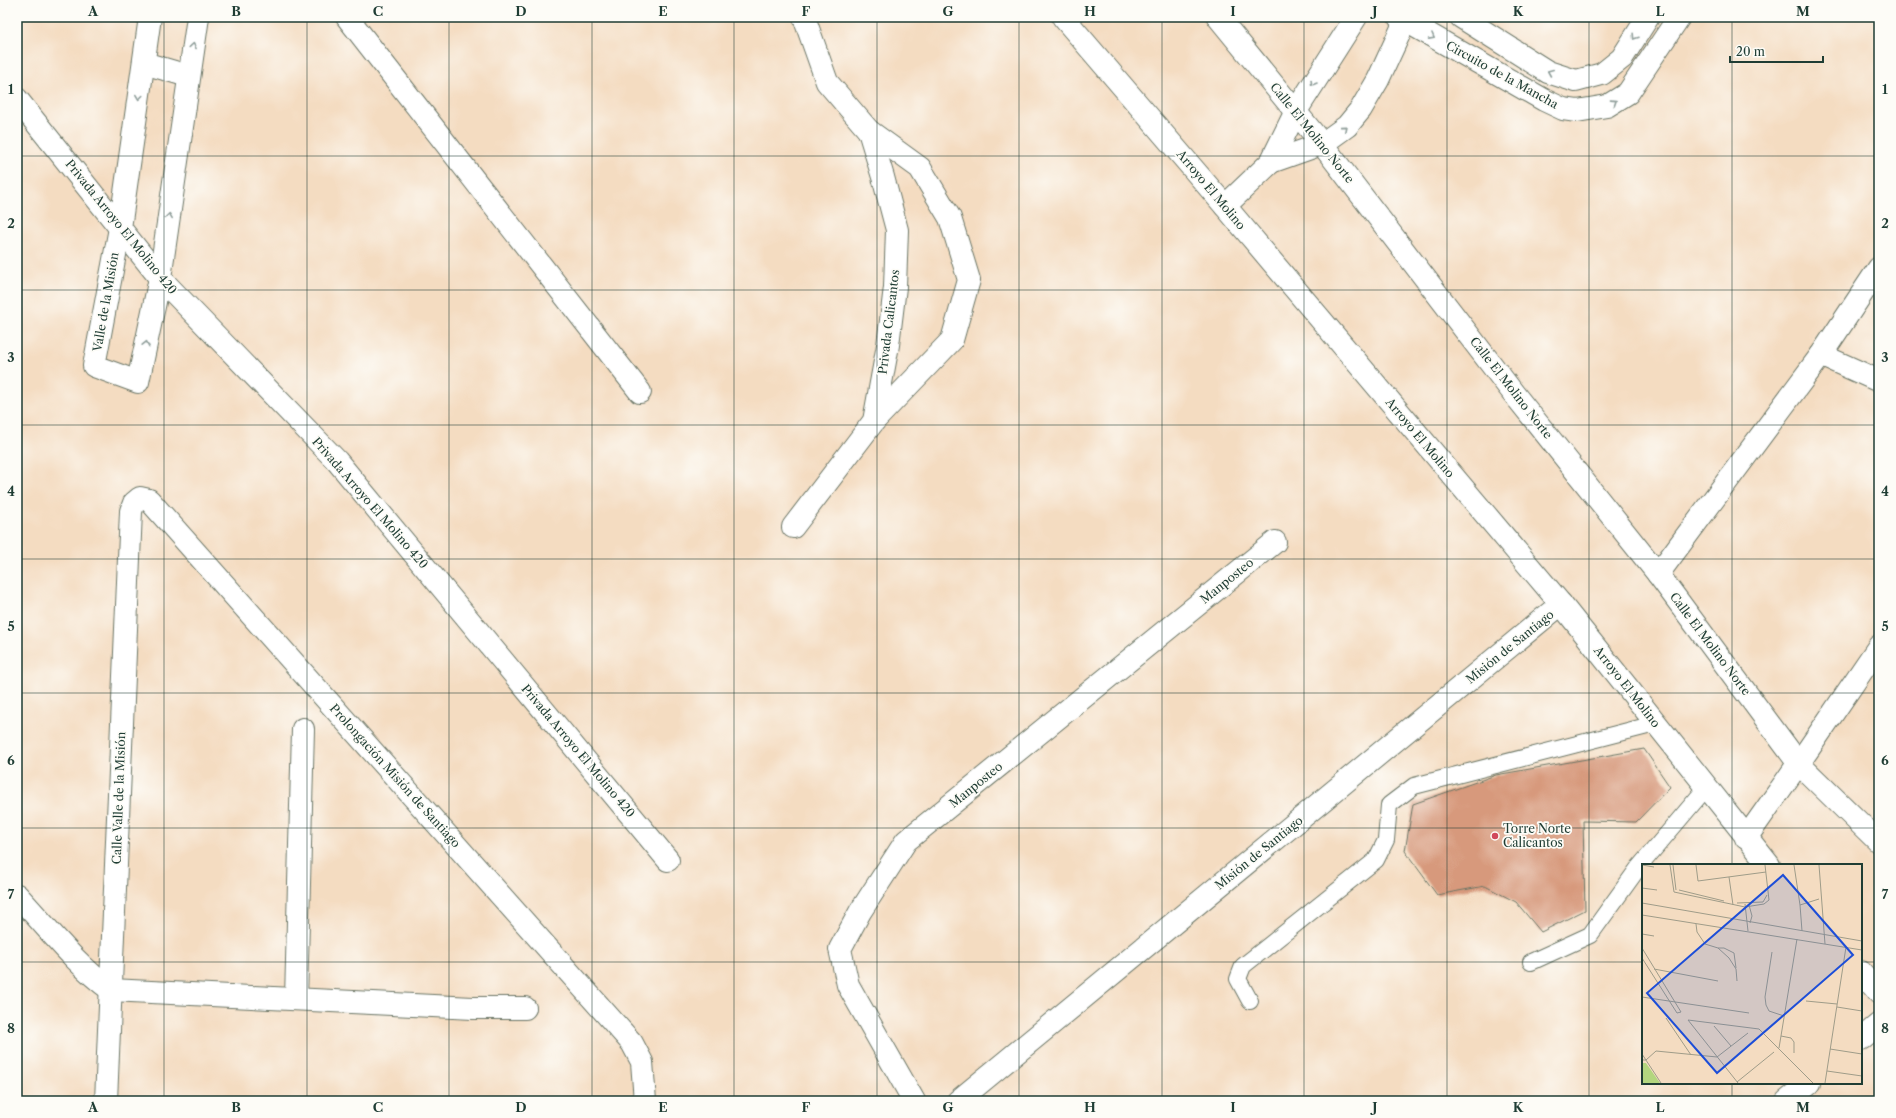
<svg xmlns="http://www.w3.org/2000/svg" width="1896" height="1118" font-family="'Libre Caslon Text',serif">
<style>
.building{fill:#d7997c}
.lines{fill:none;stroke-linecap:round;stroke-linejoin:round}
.service-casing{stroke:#6a7565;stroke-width:18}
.minor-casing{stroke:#6a7565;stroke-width:24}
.tertiary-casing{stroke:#6a7565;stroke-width:24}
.service{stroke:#fff;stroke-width:16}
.minor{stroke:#fff;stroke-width:22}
.tertiary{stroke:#fff;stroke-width:22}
.oneway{stroke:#8f9e9a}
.grid{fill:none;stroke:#1f3d34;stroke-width:1;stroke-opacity:0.55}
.poi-dot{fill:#d1495b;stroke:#fdfcf7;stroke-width:1.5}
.labels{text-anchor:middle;stroke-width:3.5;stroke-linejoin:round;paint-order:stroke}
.street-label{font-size:12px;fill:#1f3d34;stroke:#fdfcf7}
.poi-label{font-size:12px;fill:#1f3d34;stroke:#fdfcf7;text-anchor:start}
.inset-road{fill:none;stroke:#9f9c89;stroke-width:1}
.view{fill:#1d4ed8;fill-opacity:0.15;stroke:#1d4ed8;stroke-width:2}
.inset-edge{fill:none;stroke:#1f3d34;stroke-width:2}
.neatline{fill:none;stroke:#1f3d34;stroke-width:1.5}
.grid-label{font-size:13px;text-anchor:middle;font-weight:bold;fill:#1f3d34}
</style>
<rect width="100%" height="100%" fill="#fdfcf7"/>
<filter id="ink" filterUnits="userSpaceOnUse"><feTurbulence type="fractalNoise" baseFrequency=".025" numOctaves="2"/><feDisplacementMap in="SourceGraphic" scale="8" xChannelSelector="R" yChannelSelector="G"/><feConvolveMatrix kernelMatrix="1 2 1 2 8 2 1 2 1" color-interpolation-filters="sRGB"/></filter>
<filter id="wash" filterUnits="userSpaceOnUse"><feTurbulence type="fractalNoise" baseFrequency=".012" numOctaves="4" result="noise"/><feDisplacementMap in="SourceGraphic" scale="16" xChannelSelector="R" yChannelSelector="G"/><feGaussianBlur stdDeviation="0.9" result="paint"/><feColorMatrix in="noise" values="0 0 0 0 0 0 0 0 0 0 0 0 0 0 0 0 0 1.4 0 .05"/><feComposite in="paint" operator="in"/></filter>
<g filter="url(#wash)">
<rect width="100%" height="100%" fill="#f4dcc1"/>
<g id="blocks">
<path class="building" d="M1644,749L1670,787L1636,822L1583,821L1585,910L1541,932L1516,902L1485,886L1437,895L1405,851L1413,804L1496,775Z"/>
</g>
</g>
<g filter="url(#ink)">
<use href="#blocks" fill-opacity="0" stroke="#6a7565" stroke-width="1"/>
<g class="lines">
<defs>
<g id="service">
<path d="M1531,962L1590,935L1639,867L1706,788"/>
<path d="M1250,1001L1238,979L1243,966L1376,860L1386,840L1389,805L1414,786L1655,724"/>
</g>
<g id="minor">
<path d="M150,17L120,228L94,366L138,382L160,278L198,17"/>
<path d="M347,17L640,392"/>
<path d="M1218,17L1322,144L1514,394L1658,574L1799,764L1879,842"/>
<path d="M1399,17L1544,100L1563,109L1577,111L1607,106L1628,93L1679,17"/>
<path d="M1461,17L1548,72L1576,81L1602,74L1622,58L1648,17"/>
<path d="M144,63L188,76"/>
<path d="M17,99L160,278L337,461L668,860"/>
<path d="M869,131L920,168L950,218L969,280L952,340L874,421"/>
<path d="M1271,162L1322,144L1347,126L1361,109L1378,80L1407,17"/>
<path d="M1225,206L1271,162L1296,111L1356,17"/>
<path d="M1821,355L1879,268"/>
<path d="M793,527L874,421L888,345L895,287L897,230L883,177L869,131L827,82L804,17"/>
<path d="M1658,574L1821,355L1879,381"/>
<path d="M1746,838L1810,747L1879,646"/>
<path d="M17,895C47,927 75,964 111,990L473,1008H525"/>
<path d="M296,999L303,729"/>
<path d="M1861,1039L1879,1024"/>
<path d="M106,1101L131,511L134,503L140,498L149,500L632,1043L642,1062L645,1101"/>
<path d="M914,1101L848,985L840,949L860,912L906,841L1275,542"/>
<path d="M958,1101L1561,604"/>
<path d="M1787,1101L1809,1083"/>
</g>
<g id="tertiary">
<path d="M1063,17L1225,206L1561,604L1769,865"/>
<path d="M1861,972L1879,993"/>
</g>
</defs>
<use href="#service" class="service-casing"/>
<use href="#minor" class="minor-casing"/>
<use href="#tertiary" class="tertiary-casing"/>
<use href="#service" class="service"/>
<use href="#minor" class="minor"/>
<use href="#tertiary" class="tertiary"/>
</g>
<defs><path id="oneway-chevron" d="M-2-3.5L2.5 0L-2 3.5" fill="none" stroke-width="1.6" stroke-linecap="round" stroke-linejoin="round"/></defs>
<g class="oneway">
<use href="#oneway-chevron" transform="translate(1432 37) rotate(29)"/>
<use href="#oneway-chevron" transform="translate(1635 37) rotate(123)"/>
<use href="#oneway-chevron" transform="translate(193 46) rotate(-81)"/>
<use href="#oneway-chevron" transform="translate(1550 72) rotate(-157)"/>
<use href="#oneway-chevron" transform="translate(1313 83) rotate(121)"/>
<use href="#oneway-chevron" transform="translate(139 97) rotate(98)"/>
<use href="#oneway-chevron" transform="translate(1614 102) rotate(-33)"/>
<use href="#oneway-chevron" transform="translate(1344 128) rotate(-40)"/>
<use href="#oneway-chevron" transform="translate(169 216) rotate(-82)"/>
<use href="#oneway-chevron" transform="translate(146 344) rotate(-78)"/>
</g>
</g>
<path class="grid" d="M164,17V1101M307,17V1101M449,17V1101M592,17V1101M734,17V1101M877,17V1101M1019,17V1101M1162,17V1101M1304,17V1101M1447,17V1101M1589,17V1101M1732,17V865M17,156H1879M17,290H1879M17,425H1879M17,559H1879M17,693H1879M17,828H1879M17,962H1643M1861,962H1879M1732,1083V1101"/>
<circle class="poi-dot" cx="1495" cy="836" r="4"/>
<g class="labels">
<g class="street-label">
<text transform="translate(1502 75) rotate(29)" y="4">Circuito de la Mancha</text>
<text transform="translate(1312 133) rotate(51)" y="4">Calle El Molino Norte</text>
<text transform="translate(1211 190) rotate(50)" y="4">Arroyo El Molino</text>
<text transform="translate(121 227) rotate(51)" y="4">Privada Arroyo El Molino 420</text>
<text transform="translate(106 302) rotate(-80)" y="4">Valle de la Misión</text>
<text transform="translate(889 322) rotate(-83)" y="4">Privada Calicantos</text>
<text transform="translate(1511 388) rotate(52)" y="4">Calle El Molino Norte</text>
<text transform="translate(1420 438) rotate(50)" y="4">Arroyo El Molino</text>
<text transform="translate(370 503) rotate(49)" y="4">Privada Arroyo El Molino 420</text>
<text transform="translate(1227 581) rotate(-39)" y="4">Manposteo</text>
<text transform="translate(1710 644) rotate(53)" y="4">Calle El Molino Norte</text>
<text transform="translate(1510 647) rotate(-39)" y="4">Misión de Santiago</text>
<text transform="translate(1627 687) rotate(52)" y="4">Arroyo El Molino</text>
<text transform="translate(578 751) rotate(50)" y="4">Privada Arroyo El Molino 420</text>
<text transform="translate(395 776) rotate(48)" y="4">Prolongación Misión de Santiago</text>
<text transform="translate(976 785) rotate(-39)" y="4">Manposteo</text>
<text transform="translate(119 798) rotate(-88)" y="4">Calle Valle de la Misión</text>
<text transform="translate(1259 853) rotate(-39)" y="4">Misión de Santiago</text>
</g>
<g class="poi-label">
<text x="1503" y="833">Torre Norte<tspan x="1503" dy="14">Calicantos</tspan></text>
</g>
</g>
<g transform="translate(1642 864)">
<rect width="220" height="220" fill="#f4dcc1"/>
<path d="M0,199H4L18,219H0Z" fill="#b3d67f"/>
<path class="inset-road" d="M0,1L12,3M28,1L32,28L103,43L122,40L127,36L123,1M31,1L34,26M54,1L56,17L124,8M152,1L158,41M177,1L183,80M87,13L91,41M0,24L15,26M37,26L82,37M0,39L220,77M95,39L121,38L125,31M103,40L106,67M107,41L110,52L108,59M0,51L220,86M54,60L55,68L63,80L76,84L87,94L94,105L95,117M160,67L158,41L177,35M0,70L12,72M0,84L39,148L35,149L0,94M76,84H82L92,89L94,104M130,88L123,133L124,141L127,147L142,152M12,105L76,117M0,133L107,149M164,137L195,140M195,143L220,147M24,154L49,191M46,156L117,165L171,219M46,156L96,219M72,162L89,182M139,172L149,174L152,178V189M137,184L155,75M188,185L220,190M0,190L19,219M0,196H4L14,187L75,193L106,169M185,207L220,212M95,218L132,188M183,219L204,83"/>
<path class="view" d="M141,11L211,91L75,209L5,129Z"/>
<rect width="220" height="220" class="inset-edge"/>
</g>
<rect width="1896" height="1118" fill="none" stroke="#fdfcf7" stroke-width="44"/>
<path d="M1730 56v6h93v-6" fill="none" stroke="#1f3d34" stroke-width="2"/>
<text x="1736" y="56" font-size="12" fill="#1f3d34" stroke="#fdfcf7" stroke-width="3" paint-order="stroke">20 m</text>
<rect x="22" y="22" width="1852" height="1074" class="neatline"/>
<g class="grid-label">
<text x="93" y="16">A</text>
<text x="236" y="16">B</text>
<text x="378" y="16">C</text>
<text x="521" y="16">D</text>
<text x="663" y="16">E</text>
<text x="806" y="16">F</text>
<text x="948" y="16">G</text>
<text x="1090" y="16">H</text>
<text x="1233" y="16">I</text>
<text x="1375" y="16">J</text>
<text x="1518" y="16">K</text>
<text x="1660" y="16">L</text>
<text x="1803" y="16">M</text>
<text x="11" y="94">1</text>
<text x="1885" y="94">1</text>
<text x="11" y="228">2</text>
<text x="1885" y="228">2</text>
<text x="11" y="362">3</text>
<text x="1885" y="362">3</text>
<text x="11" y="496">4</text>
<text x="1885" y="496">4</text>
<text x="11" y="631">5</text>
<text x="1885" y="631">5</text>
<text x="11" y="765">6</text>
<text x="1885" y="765">6</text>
<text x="11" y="899">7</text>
<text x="1885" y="899">7</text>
<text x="11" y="1033">8</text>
<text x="1885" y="1033">8</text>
<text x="93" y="1112">A</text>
<text x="236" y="1112">B</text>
<text x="378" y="1112">C</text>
<text x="521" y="1112">D</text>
<text x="663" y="1112">E</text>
<text x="806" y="1112">F</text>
<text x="948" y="1112">G</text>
<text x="1090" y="1112">H</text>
<text x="1233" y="1112">I</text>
<text x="1375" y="1112">J</text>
<text x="1518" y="1112">K</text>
<text x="1660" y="1112">L</text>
<text x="1803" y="1112">M</text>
</g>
</svg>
